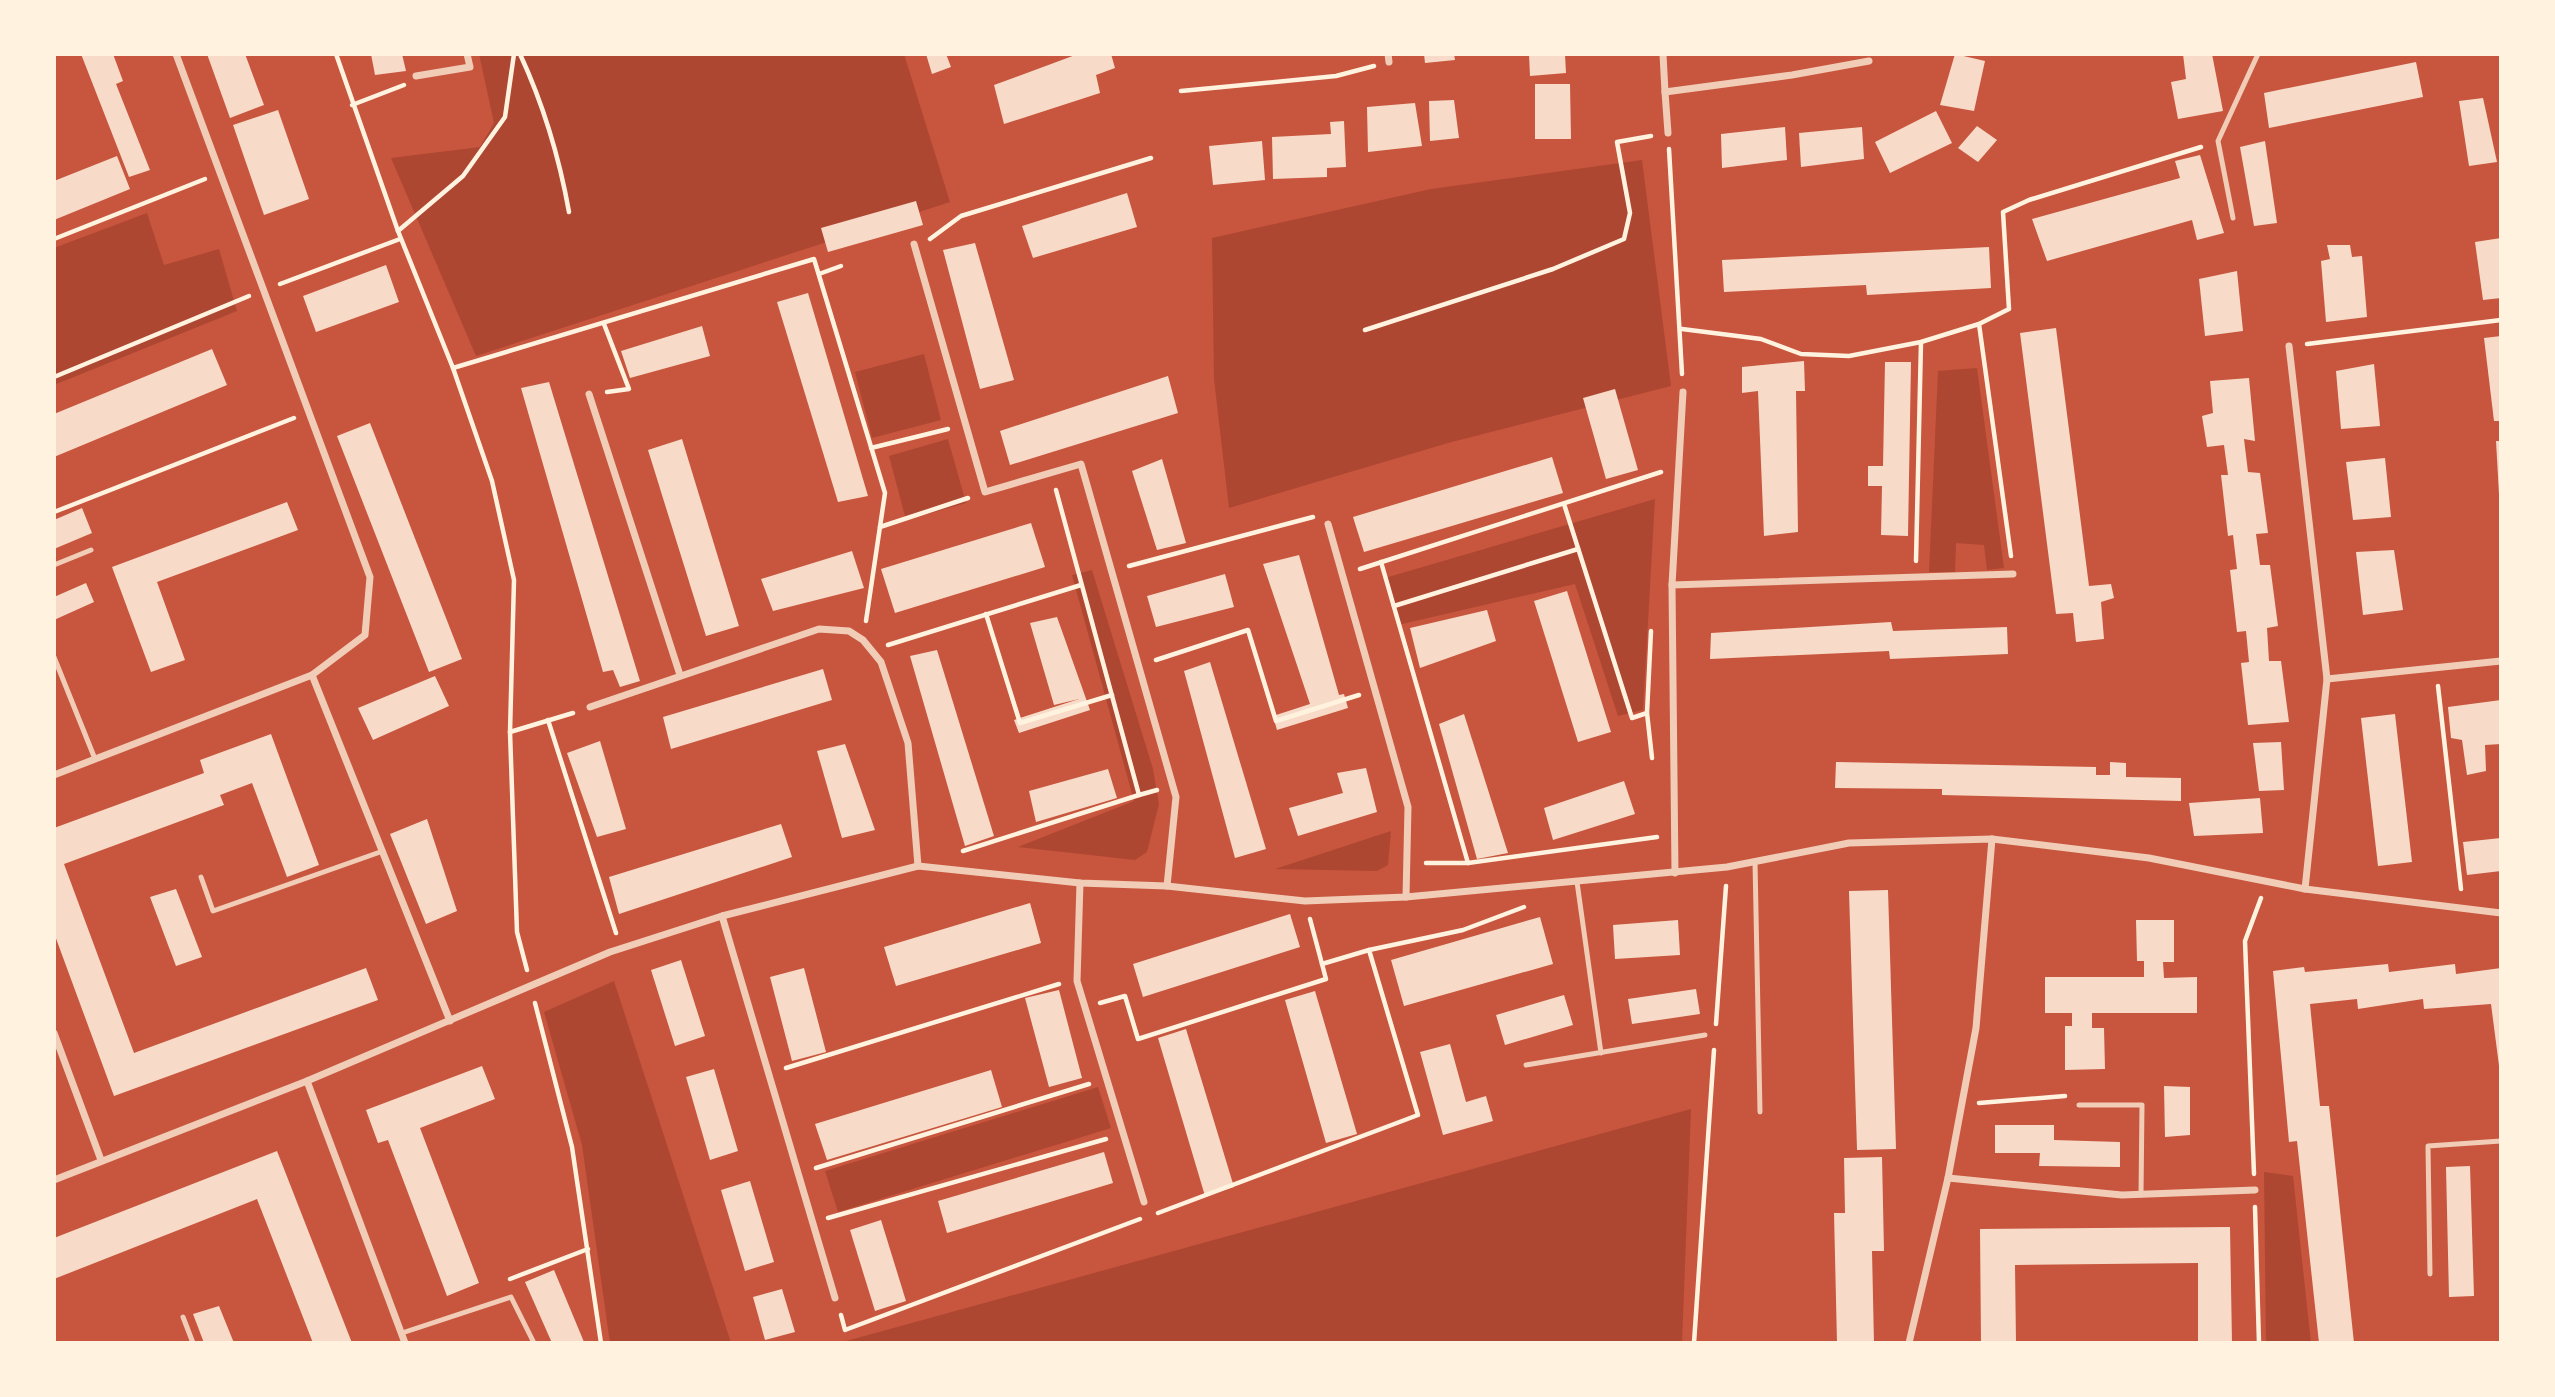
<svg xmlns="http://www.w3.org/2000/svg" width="2555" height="1397" font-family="'Noto Sans',sans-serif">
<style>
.green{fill:#ae4732}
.building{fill:#f7dbc8}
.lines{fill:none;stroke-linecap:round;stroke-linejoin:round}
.path{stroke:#fff3e0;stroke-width:4.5}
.service{stroke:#f1ccb7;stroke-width:5}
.minor{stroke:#f1ccb7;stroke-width:7}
</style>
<rect width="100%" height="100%" fill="#c8553d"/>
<g class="green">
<path d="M479,54H904L950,202L476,356L391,158L480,147L494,123Z"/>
<path d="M1642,160L1671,386L1448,443L1229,508L1214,379L1212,238L1431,189Z"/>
<path d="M147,213L164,265L219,249L237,311L54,385V248Z"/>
<path d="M924,354L941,420L872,438L855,372Z"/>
<path d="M1977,368L2004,568L1987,570L1984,545L1956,543L1955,572H1929L1938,371Z"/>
<path d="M948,439L966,503L906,520L889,456Z"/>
<path d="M1655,499L1643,710L1618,716L1575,584L1398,625L1385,578Z"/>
<path d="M1092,570L1153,769L1159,804L1147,852L1135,860L1018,847L1134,801L1072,575Z"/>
<path d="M1391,831L1388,865L1377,871L1275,869Z"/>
<path d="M614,981L731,1343H610L582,1145L544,1012Z"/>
<path d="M1098,1087L1111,1128L838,1212L825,1171Z"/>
<path d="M1691,1109L1682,1343H839Z"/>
<path d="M2264,1172L2293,1176L2311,1343H2266Z"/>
</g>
<g class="building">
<path d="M81,54H113L123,81L116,84L150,170L129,177Z"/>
<path d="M207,54H245L264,105L230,118Z"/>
<path d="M371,54H402L406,71L375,75Z"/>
<path d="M926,54H946L951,67L932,74Z"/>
<path d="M1078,54H1111L1115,68L1096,75L1100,93L1004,124L994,85Z"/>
<path d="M1424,54H1454L1455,60L1425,63Z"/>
<path d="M1529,54H1565L1566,73L1530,76Z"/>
<path d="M1955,54L1985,61L1974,111L1940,105Z"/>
<path d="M2183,54H2212L2223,111L2178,119L2171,82L2186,79Z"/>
<path d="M2416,62L2423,97L2269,128L2264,93Z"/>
<path d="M1535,84H1570L1571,139H1535Z"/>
<path d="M2483,98L2497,162L2469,166L2459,101Z"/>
<path d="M1454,100L1459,138L1430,141L1429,101Z"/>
<path d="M1415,103L1422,146L1368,152L1367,107Z"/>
<path d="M278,110L309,199L264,215L233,125Z"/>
<path d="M1936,111L1952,143L1890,173L1875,142Z"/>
<path d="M1344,121L1346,167L1327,168V177L1273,179L1272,137L1331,134L1330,122Z"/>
<path d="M1977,126L1997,140L1978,162L1958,148Z"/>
<path d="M1785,127L1787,160L1722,168L1721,134Z"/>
<path d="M1862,127L1864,159L1801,167L1799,133Z"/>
<path d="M1262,141L1265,180L1213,185L1209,146Z"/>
<path d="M2265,141L2277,223L2254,226L2240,147Z"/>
<path d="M2200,155L2224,233L2197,240L2192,220L2047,261L2032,219L2180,178L2175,161Z"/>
<path d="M117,156L130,189L54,220V181Z"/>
<path d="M1127,193L1137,227L1033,258L1022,226Z"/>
<path d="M916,201L923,225L828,252L821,228Z"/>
<path d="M2501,238V298L2483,300L2475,242Z"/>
<path d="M975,243L1014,380L980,389L943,250Z"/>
<path d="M2327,245H2350L2352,257L2362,256L2367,317L2326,322L2321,261L2330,259Z"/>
<path d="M1989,247L1991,288L1867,295L1866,285L1724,292L1722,260Z"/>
<path d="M386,265L399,302L316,332L303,296Z"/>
<path d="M2237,271L2243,331L2205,336L2199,279Z"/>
<path d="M808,293L868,496L838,502L777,302Z"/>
<path d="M702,326L710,356L630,378L621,351Z"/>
<path d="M2056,328L2089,586L2111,584L2114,598L2101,602L2104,639L2076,642L2073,613L2056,614L2020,333Z"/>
<path d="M2501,336V421H2494L2484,338Z"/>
<path d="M212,349L227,385L54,457V414Z"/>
<path d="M1804,361L1805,391H1796L1798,532L1764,536L1758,391L1742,393V367Z"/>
<path d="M1885,362H1911L1908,536L1881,535L1882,486H1868V466H1883Z"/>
<path d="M2374,364L2380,426L2341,429L2336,371Z"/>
<path d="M1168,376L1178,413L1010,465L1000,431Z"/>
<path d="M2249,378L2255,441L2244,439L2248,472L2260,473L2268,533L2256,534L2260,565H2270L2278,626L2267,628L2269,661H2281L2289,722L2248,725L2241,663L2249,662L2246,631L2237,632L2230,570L2237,569L2233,535L2228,536L2221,475H2228L2224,445L2207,447L2202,416L2213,413L2210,381Z"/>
<path d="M549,382L640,681L620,687L613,670L603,672L521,388Z"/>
<path d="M1615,389L1638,470L1606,479L1583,398Z"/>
<path d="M370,423L462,659L429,672L337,436Z"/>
<path d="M682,439L739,626L706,636L648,450Z"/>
<path d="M2496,441H2501V494H2499Z"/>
<path d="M1552,457L1563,493L1364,552L1353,517Z"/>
<path d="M2385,458L2391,517L2353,520L2346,462Z"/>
<path d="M1162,459L1186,543L1157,550L1132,471Z"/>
<path d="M287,502L298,530L157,582L185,660L151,672L112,567Z"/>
<path d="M82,508L92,533L54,549V520Z"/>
<path d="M1031,523L1045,567L895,613L881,569Z"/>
<path d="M2394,550L2403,610L2363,615L2356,552Z"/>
<path d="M852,551L864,588L773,611L761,579Z"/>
<path d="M1299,555L1339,695L1344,694L1348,708L1277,730L1273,716L1310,704L1263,564Z"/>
<path d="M1225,574L1234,607L1156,627L1147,596Z"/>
<path d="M86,583L94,602L54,620V597Z"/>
<path d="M1567,591L1611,732L1578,742L1534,601Z"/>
<path d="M1487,610L1496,641L1420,668L1410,628Z"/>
<path d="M1057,617L1090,710L1019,733L1014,720L1079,699L1054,705L1030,623Z"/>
<path d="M1891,622L1893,631L2007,627L2008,654L1890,659L1889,651L1710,659L1711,633Z"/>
<path d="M937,650L994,836L965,846L910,656Z"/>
<path d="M1210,662L1266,849L1235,858L1184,671Z"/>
<path d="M823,669L832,700L671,749L663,717Z"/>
<path d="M435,676L449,706L373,740L358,708Z"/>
<path d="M2501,700V744L2485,745L2486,771L2467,775L2462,740L2451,738L2448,707Z"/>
<path d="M1464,714L1508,853L1477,859L1439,724Z"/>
<path d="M2395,714L2412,862L2378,866L2361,718Z"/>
<path d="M271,734L319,865L287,877L252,783L220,795L224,805L64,864L134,1053L366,968L378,1000L114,1096L54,933V828L204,773L200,760Z"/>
<path d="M600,741L626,829L597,837L567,753Z"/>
<path d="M2281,742L2284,790L2259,791L2253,743Z"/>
<path d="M845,744L875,830L842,838L817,751Z"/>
<path d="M1836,762L2096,767V775H2110V762L2126,763V777L2181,778V801L1942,795V789L1835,788Z"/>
<path d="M1366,768L1377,812L1298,836L1289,808L1343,793L1337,773Z"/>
<path d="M1108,769L1117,798L1036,822L1029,791Z"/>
<path d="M1624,781L1635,814L1553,840L1544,808Z"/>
<path d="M2260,798L2263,833L2194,836L2189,803Z"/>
<path d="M427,819L457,911L426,924L390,834Z"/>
<path d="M781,824L792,857L619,914L609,877Z"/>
<path d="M2501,838V871L2467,875L2463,842Z"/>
<path d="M176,889L202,957L176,966L150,897Z"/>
<path d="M1888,890L1896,1149L1857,1150L1849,891Z"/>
<path d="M1030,903L1041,943L896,986L884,947Z"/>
<path d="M1290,914L1300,947L1143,997L1133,964Z"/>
<path d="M1540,917L1553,964L1404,1006L1391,960Z"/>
<path d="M1678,920L1680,955L1615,959L1613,925Z"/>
<path d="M2136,920H2174V962H2163L2164,978L2197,977V1013H2092V1028H2104L2105,1069L2065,1070V1026H2072V1013H2045V977H2144V961H2137Z"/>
<path d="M681,960L705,1036L675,1046L651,970Z"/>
<path d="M2388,964L2389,972L2455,964L2456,974L2501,968V1081L2491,1004L2424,1009L2423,999L2358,1009L2357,999L2310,1004L2320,1106H2329L2354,1343H2319L2297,1141L2289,1142L2273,971L2304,967L2305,972Z"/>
<path d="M804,968L826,1052L792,1061L770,977Z"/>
<path d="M1696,989L1700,1014L1632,1024L1628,999Z"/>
<path d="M1059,990L1082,1078L1049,1087L1025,998Z"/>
<path d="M1315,991L1357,1134L1326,1143L1285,1000Z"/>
<path d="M1564,995L1573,1025L1505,1045L1496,1015Z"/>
<path d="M1186,1029L1234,1187L1205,1196L1158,1038Z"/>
<path d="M1450,1044L1466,1102L1486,1096L1493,1121L1443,1135L1420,1052Z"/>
<path d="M482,1066L495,1099L420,1128L479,1283L447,1296L388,1140L378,1143L366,1110Z"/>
<path d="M714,1069L738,1151L710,1160L686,1077Z"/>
<path d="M991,1070L1002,1107L827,1160L815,1124Z"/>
<path d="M2164,1086L2190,1087V1135L2165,1137Z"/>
<path d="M1995,1125H2054V1140L2120,1142V1167L2039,1166L2040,1153H1995Z"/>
<path d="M277,1151L352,1343H313L257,1199L54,1279V1238Z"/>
<path d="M1104,1152L1113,1183L947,1233L938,1201Z"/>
<path d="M1882,1157L1884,1251H1872L1874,1343H1837L1834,1213H1845L1844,1158Z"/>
<path d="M2470,1166L2474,1296L2449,1297L2446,1167Z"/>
<path d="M750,1181L774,1262L745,1271L721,1190Z"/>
<path d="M881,1220L906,1301L875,1311L850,1230Z"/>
<path d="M2230,1227L2232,1343H2198V1263L2015,1265L2016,1343H1981L1980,1229Z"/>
<path d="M554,1270L584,1342L552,1343L525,1282Z"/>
<path d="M782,1289L795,1332L765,1340L753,1297Z"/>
<path d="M219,1306L234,1343H204L193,1314Z"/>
</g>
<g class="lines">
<g class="path">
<path d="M336,54L398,231L453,368L492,481L514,580L510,732L513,818L517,932L527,970"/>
<path d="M520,54C544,106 559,156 569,212"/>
<path d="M1181,91L1336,76L1374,66"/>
<path d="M352,105L404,85"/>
<path d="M1669,149L1682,374"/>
<path d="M398,231L463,176L505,117L514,54"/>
<path d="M54,239L205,179"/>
<path d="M930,239L961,216L1151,158"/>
<path d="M819,274L841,266"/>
<path d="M280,284L400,239"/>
<path d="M604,324L629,389L607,392"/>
<path d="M1979,324L2009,309L2003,212L2029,200L2201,147"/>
<path d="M1682,329L1761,339L1801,354L1849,356L1921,342L1979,324L2011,556"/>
<path d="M1365,330L1553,269L1624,239L1630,213L1617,142L1651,136"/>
<path d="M2307,344L2501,320"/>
<path d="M453,368L814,259L885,493L866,621"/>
<path d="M54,377L249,296"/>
<path d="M871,448L948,429"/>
<path d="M1056,490L1139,795L1157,790"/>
<path d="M1564,504L1632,718L1647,713L1652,758"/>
<path d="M54,512L294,418"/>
<path d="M880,527L968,498"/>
<path d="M1916,561L1921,342"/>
<path d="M1381,562L1468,863"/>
<path d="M1129,566L1313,517"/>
<path d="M1360,569L1661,472"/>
<path d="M1394,606L1578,549"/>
<path d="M986,614L1020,723L1112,695"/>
<path d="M888,645L1081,585"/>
<path d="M1156,660L1248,630L1276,721L1359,695"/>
<path d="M2438,686L2461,889"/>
<path d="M1647,713L1651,631"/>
<path d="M548,720L616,933"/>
<path d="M510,732L573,713"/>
<path d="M963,851L1139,795"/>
<path d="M1426,863H1468L1657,837"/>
<path d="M1322,964L1369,950"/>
<path d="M535,1003L572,1147L601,1343"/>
<path d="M1100,1003L1125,996L1138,1039L1326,979L1310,919"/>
<path d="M1716,1024L1726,886"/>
<path d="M786,1068L1059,984"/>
<path d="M1979,1103L2065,1096"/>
<path d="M816,1168L1089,1084"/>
<path d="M2254,1174L2245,941L2261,898"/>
<path d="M2255,1207L2259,1343"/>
<path d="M1158,1213L1418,1115L1369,950L1463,930L1524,907"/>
<path d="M828,1218L1106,1139"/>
<path d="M510,1279L588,1249"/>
<path d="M841,1315L845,1330L1140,1219"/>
<path d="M1694,1343L1714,1050"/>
</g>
<g class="service">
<path d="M2233,218L2218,141L2258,54"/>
<path d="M54,565L91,550"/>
<path d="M54,657L95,759"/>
<path d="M1755,862L1760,1112"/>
<path d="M201,877L213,911L383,851"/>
<path d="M1577,882L1601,1053"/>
<path d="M1526,1065L1705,1035"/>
<path d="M2079,1105H2142L2141,1195"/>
<path d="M2430,1274L2428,1146L2501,1141"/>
<path d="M183,1317L193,1343"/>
<path d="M402,1333L511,1297L534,1343"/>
</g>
<g class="minor">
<path d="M1388,54L1389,62"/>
<path d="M1663,54L1665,92L1792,75L1869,61"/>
<path d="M416,76L470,67L467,54"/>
<path d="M1665,92L1668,133"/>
<path d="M914,244L985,492L1081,464L1176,797L1167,886"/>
<path d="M2289,346L2327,679L2305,889"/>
<path d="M589,394L680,675"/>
<path d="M1328,524L1408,807L1406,897"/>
<path d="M1672,585L2013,574"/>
<path d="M312,675L450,1021"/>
<path d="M2327,679L2501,661"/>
<path d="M590,707L819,629L849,631L863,640L881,662L908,743L918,866"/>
<path d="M54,775L312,675L365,635L370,577L176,54"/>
<path d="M1675,873L1672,585L1683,392"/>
<path d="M1080,883L1077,981L1144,1202"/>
<path d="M722,916L835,1298"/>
<path d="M54,1033L101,1160"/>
<path d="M307,1081L405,1343"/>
<path d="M1948,1178L2122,1195L2255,1190"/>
<path d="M54,1180L307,1081L610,952L722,916L918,866L1080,883L1167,886L1305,901L1406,897L1727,867L1849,843L1992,839L2149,858L2305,889L2501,913"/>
<path d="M1909,1343L1948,1178L1976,1028L1992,839"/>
</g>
</g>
<rect width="2555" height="1397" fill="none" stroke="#fff3e0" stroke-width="112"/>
</svg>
